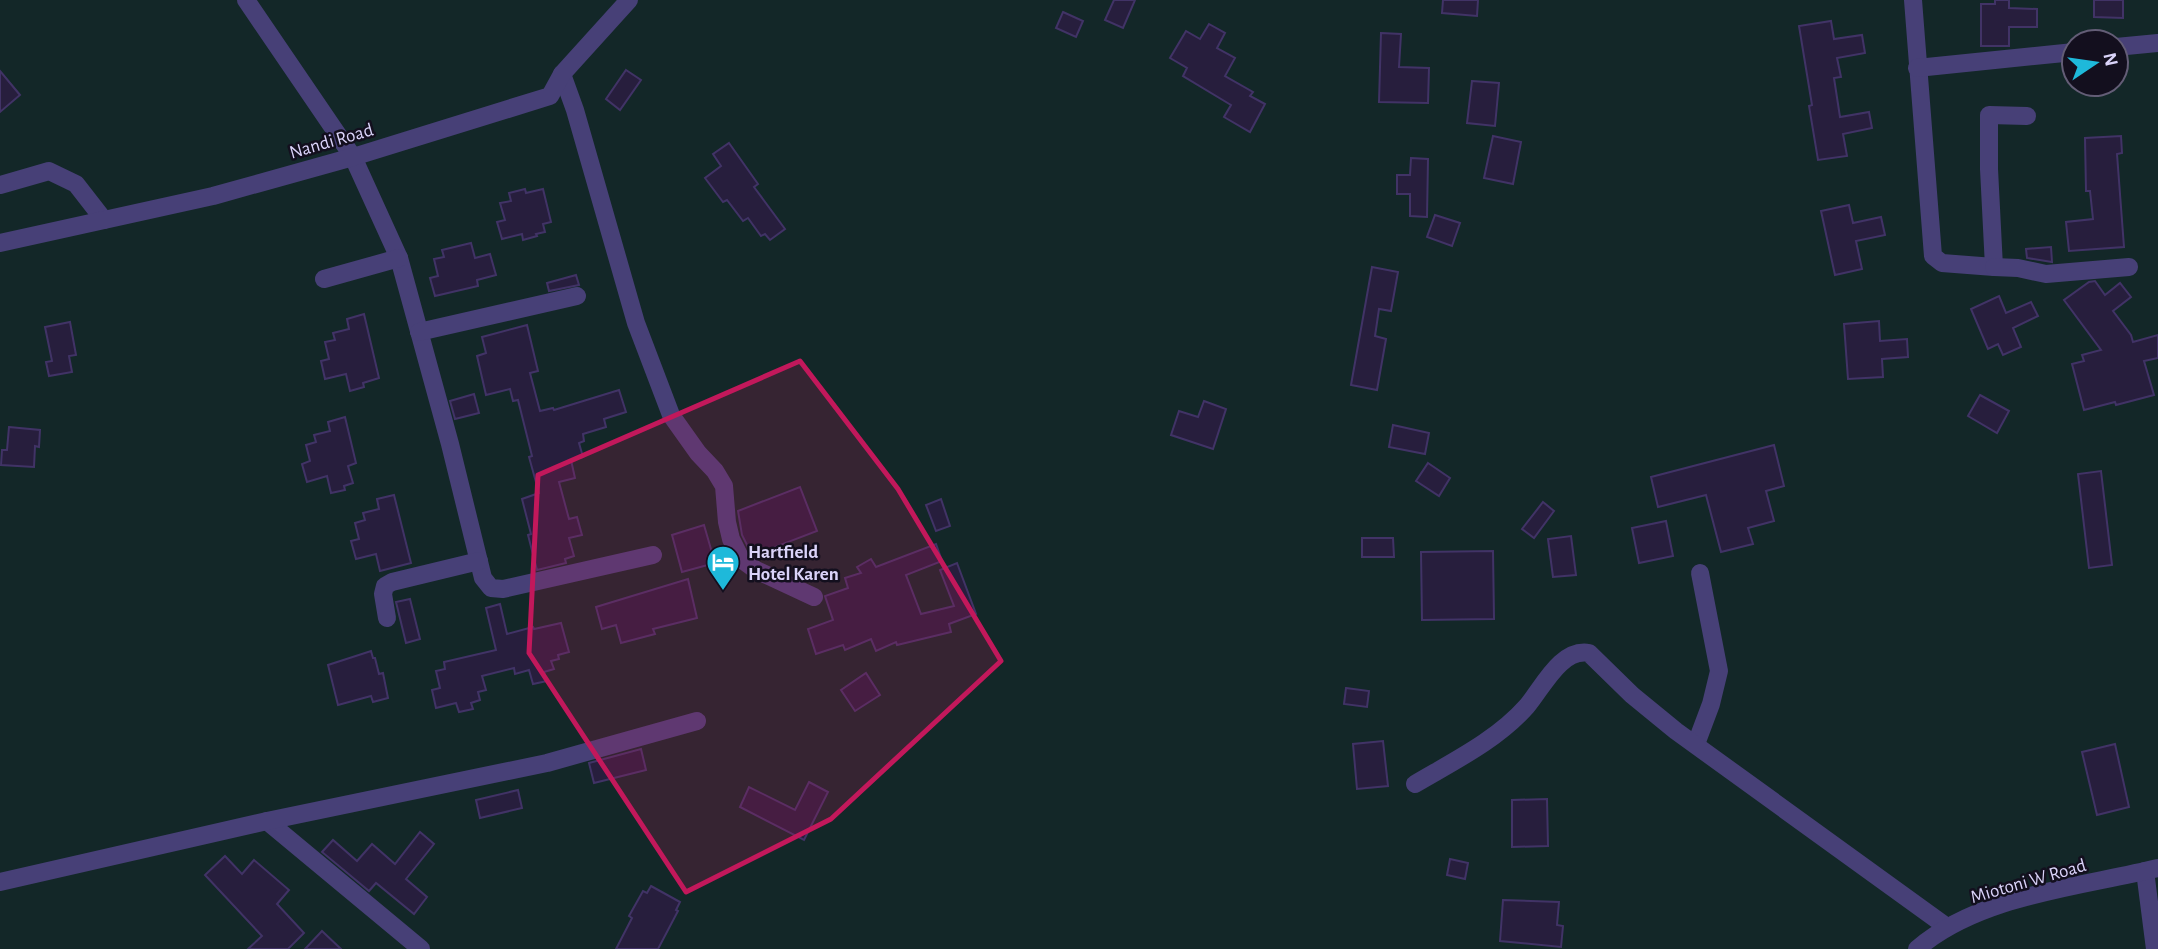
<svg xmlns="http://www.w3.org/2000/svg" width="2158" height="949" font-family="'Alegreya Sans',sans-serif">
<style>
.green{fill:#132728;fill-rule:evenodd}
.building{fill:#271e3d;stroke:#413366;stroke-width:2}
.lines{fill:none;stroke-linecap:round;stroke-linejoin:round}
.street{stroke:#474077;stroke-width:18}
.marked{fill:#c2185b;fill-opacity:0.2;stroke:#c2185b;stroke-width:5;stroke-linejoin:round}
.labels{text-anchor:middle;stroke-width:5;stroke-linejoin:round;paint-order:stroke}
.street-label{font-size:19px;fill:#dad3f9;stroke:#130f1e}
.poi-label{font-size:19px;font-weight:bold;fill:#dad3f9;stroke:#130f1e;text-anchor:start}
</style>
<rect width="100%" height="100%" fill="#130f1e"/>
<path class="green" d="M0,0H2158V949H0ZM2074,42H2116V84H2074Z"/>
<g class="building">
<path d="M1114,0H1135L1123,28L1105,20Z"/>
<path d="M1443,0H1478L1477,16L1442,13Z"/>
<path d="M1995,0H2009V8L2037,9V27H2009V46H1981V4H1995Z"/>
<path d="M2094,0H2123V18L2094,17Z"/>
<path d="M1063,12L1083,21L1076,37L1056,28Z"/>
<path d="M1831,21L1834,39L1862,35L1865,53L1837,58L1841,77L1834,78L1840,117L1869,112L1872,128L1843,134L1847,156L1818,160L1809,106L1812,105L1799,26Z"/>
<path d="M1209,24L1225,33L1217,48L1235,58L1225,76L1253,92L1250,96L1265,104L1250,132L1224,117L1231,105L1183,76L1187,68L1170,58L1186,31L1200,39Z"/>
<path d="M1381,33L1401,34L1399,67L1429,68L1428,103L1379,102Z"/>
<path d="M626,70L641,80L620,110L606,99Z"/>
<path d="M0,71L20,95L0,112Z"/>
<path d="M1472,81L1499,83L1495,126L1467,123Z"/>
<path d="M1493,136L1521,142L1513,184L1484,178Z"/>
<path d="M2121,136L2122,153L2117,154L2124,247L2069,251L2066,222L2093,219L2090,191H2086L2085,138Z"/>
<path d="M729,143L758,184L754,187L785,229L770,240L765,234L761,236L748,218L743,221L727,200L723,202L705,178L721,166L713,154Z"/>
<path d="M1411,158L1428,159L1427,217L1410,216V194H1397V175H1410Z"/>
<path d="M525,189L526,193L543,189L551,222L543,224L545,232L536,234L537,236L523,240L522,234L502,239L497,222L505,220L500,203L511,201L509,193Z"/>
<path d="M1849,205L1853,223L1881,217L1885,235L1856,241L1862,269L1835,275L1821,211Z"/>
<path d="M1435,215L1460,223L1452,246L1427,237Z"/>
<path d="M471,243L475,258L490,254L496,275L477,280L478,286L435,296L430,278L438,276L434,259L444,257L442,250Z"/>
<path d="M2051,247L2052,262L2027,258L2026,249Z"/>
<path d="M1372,267L1398,272L1391,311L1379,309L1375,336L1386,339L1377,390L1351,385Z"/>
<path d="M576,275L579,285L549,291L547,283Z"/>
<path d="M2095,281L2105,295L2120,283L2131,297L2113,311L2131,335L2133,342L2158,335V358L2144,361L2154,395L2116,405L2115,402L2084,410L2072,364L2084,361L2082,355L2101,350L2064,300L2089,282Z"/>
<path d="M1999,296L2006,313L2031,302L2038,316L2013,328L2021,347L2003,355L1998,344L1988,349L1971,309Z"/>
<path d="M364,314L379,378L363,383L364,387L350,391L346,374L325,379L321,361L329,359L325,342L335,340L333,333L349,329L347,319Z"/>
<path d="M1879,321L1880,341L1907,339L1908,357L1882,359L1883,377L1848,379L1844,324Z"/>
<path d="M70,322L76,355L69,356L72,372L49,376L46,362L52,361L45,327Z"/>
<path d="M527,325L538,371L530,373L540,411L553,408L554,410L619,390L626,412L604,419L606,427L583,434L584,441L579,443L583,457L571,460L575,478L559,482L569,519L577,517L582,535L569,538L574,556L565,559L566,563L537,570L528,535L531,534L522,499L539,493L529,457L532,456L518,400L513,401L510,389L486,395L477,356L486,353L482,337Z"/>
<path d="M474,394L479,413L455,419L450,401Z"/>
<path d="M1980,395L2009,411L1997,433L1968,416Z"/>
<path d="M1204,401L1226,409L1213,449L1171,435L1179,411L1198,417Z"/>
<path d="M345,417L356,463L348,466L353,483L344,486L345,490L331,493L327,476L307,482L302,464L310,461L306,445L316,442L314,435L330,431L328,422Z"/>
<path d="M1393,425L1429,433L1425,454L1389,447Z"/>
<path d="M9,427L40,430L39,447L35,446L34,467L1,465L2,450H7Z"/>
<path d="M1774,445L1784,486L1766,491L1774,521L1748,528L1753,544L1721,552L1706,495L1658,507L1651,477Z"/>
<path d="M1428,463L1450,478L1439,496L1416,481Z"/>
<path d="M2101,471L2112,565L2089,568L2078,474Z"/>
<path d="M800,487L817,531L754,555L750,551L742,535L738,511Z"/>
<path d="M394,495L411,563L380,571L376,554L356,559L351,541L359,539L355,523L365,520L363,513L379,509L377,499Z"/>
<path d="M941,499L950,526L936,531L926,505Z"/>
<path d="M1543,502L1554,511L1534,538L1522,529Z"/>
<path d="M1666,521L1673,556L1639,563L1632,528Z"/>
<path d="M704,525L715,563L682,572L672,535Z"/>
<path d="M1571,536L1576,575L1553,577L1548,539Z"/>
<path d="M1362,538H1393L1394,557H1362Z"/>
<path d="M936,544L942,561L906,575L921,614L954,606L940,570L957,563L976,614L949,624L951,632L897,645L896,642L876,651L871,639L845,650L843,645L816,654L808,629L833,620L825,596L848,588L845,578L861,573L857,567L871,559L876,567Z"/>
<path d="M1493,551L1494,619L1422,620L1421,552Z"/>
<path d="M688,579L697,618L653,629L655,634L621,643L616,625L602,629L596,607Z"/>
<path d="M410,599L420,639L406,643L396,602Z"/>
<path d="M500,604L507,634L533,627L534,629L561,623L569,652L558,655L559,659L551,661L554,669L544,672L547,681L533,684L529,670L515,674L514,668L482,676L486,690L478,692L480,700L471,703L473,709L459,712L456,703L436,708L432,690L440,688L436,671L445,669L444,662L496,650L486,608Z"/>
<path d="M371,651L373,658H375L379,674L383,673L388,698L373,702L371,696L338,705L328,665Z"/>
<path d="M866,673L880,695L855,711L841,690Z"/>
<path d="M1346,688L1369,691L1367,707L1344,704Z"/>
<path d="M1383,741L1388,786L1357,789L1353,744Z"/>
<path d="M2115,744L2129,807L2097,815L2082,752Z"/>
<path d="M641,749L646,770L594,783L589,763Z"/>
<path d="M809,782L828,792L804,840L740,807L749,787L795,810Z"/>
<path d="M518,790L522,808L480,818L476,800Z"/>
<path d="M1547,799L1548,846L1512,847V800Z"/>
<path d="M420,832L434,844L406,879L427,897L414,914L376,883L369,891L322,852L333,840L357,861L372,844L395,864Z"/>
<path d="M225,856L242,874L254,860L289,890L277,904L304,933L288,949H248L262,936L205,875Z"/>
<path d="M1450,859L1468,863L1465,879L1447,875Z"/>
<path d="M651,886L680,902L676,910L678,911L658,949H616L632,918L629,916L643,891L647,893Z"/>
<path d="M1503,900L1559,902L1557,925L1563,926L1561,947L1500,941Z"/>
<path d="M322,931L341,949H305Z"/>
</g>
<g class="lines">
<g class="street">
<path d="M246,0L353,157L399,258L450,444L483,578L491,588L503,589L653,555"/>
<path d="M1913,0L1933,256L1942,263L1994,267L1989,169V115L2027,116"/>
<path d="M2116,47L2158,43"/>
<path d="M1917,68L2074,52"/>
<path d="M562,74L575,110L636,323L671,415L698,453L715,471L724,486L727,522L731,539L741,559L756,570L814,597"/>
<path d="M0,185L49,171L76,184L104,220"/>
<path d="M0,243L213,196L353,157L550,96L562,74L629,0"/>
<path d="M1994,267L2018,268L2046,274L2129,267"/>
<path d="M324,279L399,258"/>
<path d="M419,332L577,296"/>
<path d="M387,618L383,594L385,586L392,582L479,561"/>
<path d="M1696,744L1711,704L1719,671L1700,573"/>
<path d="M1415,784C1454,761 1497,740 1527,706C1543,687 1561,648 1589,653L1632,695L1676,731L1947,927"/>
<path d="M267,821L421,949"/>
<path d="M2145,871L2155,949"/>
<path d="M0,882L267,821L547,763L697,721"/>
<path d="M1917,949C1979,895 2081,887 2158,868"/>
</g>
</g>
<path class="marked" d="M800,361L898,489L1001,661L831,819L686,892L529,653L538,475Z"/>
<defs>
<symbol id="hotel-pin" viewBox="-11 -11 22 30"><path d="M0 17L-7.5 6A9.5 9.5 0 1 1 7.5 6Z" fill="#1eb9da" stroke="#130f1e"/><path d="M-6-4.5h1.5V1H6V5H4.5V3h-9V5H-6ZM-4 0a1.8 1.8 0 1 1 3.6 0ZM.5 0V-2.5h3Q6-2.5 6 0Z" fill="#fff"/></symbol>
</defs>
<g fill-rule="evenodd">
<use href="#hotel-pin" x="704" y="543" width="38" height="52"/>
</g>
<g class="labels">
<g class="street-label">
<text transform="translate(331 140) rotate(-16)" y="7">Nandi Road</text>
<text transform="translate(2028 880) rotate(-16)" y="7">Miotoni W Road</text>
</g>
<g class="poi-label">
<text x="748" y="558">Hartfield<tspan x="748" dy="22">Hotel Karen</tspan></text>
</g>
</g>
<g transform="translate(2095 63) rotate(77)"><circle r="33" fill="#130f1e" stroke="#635d76" stroke-width="2"/>
<path d="M0-5L12 26L0 18L-12 26Z" fill="#1eb9da"/>
<text y="-10" font-size="19" font-weight="bold" text-anchor="middle" fill="#dad3f9">N</text>
</g>
</svg>
